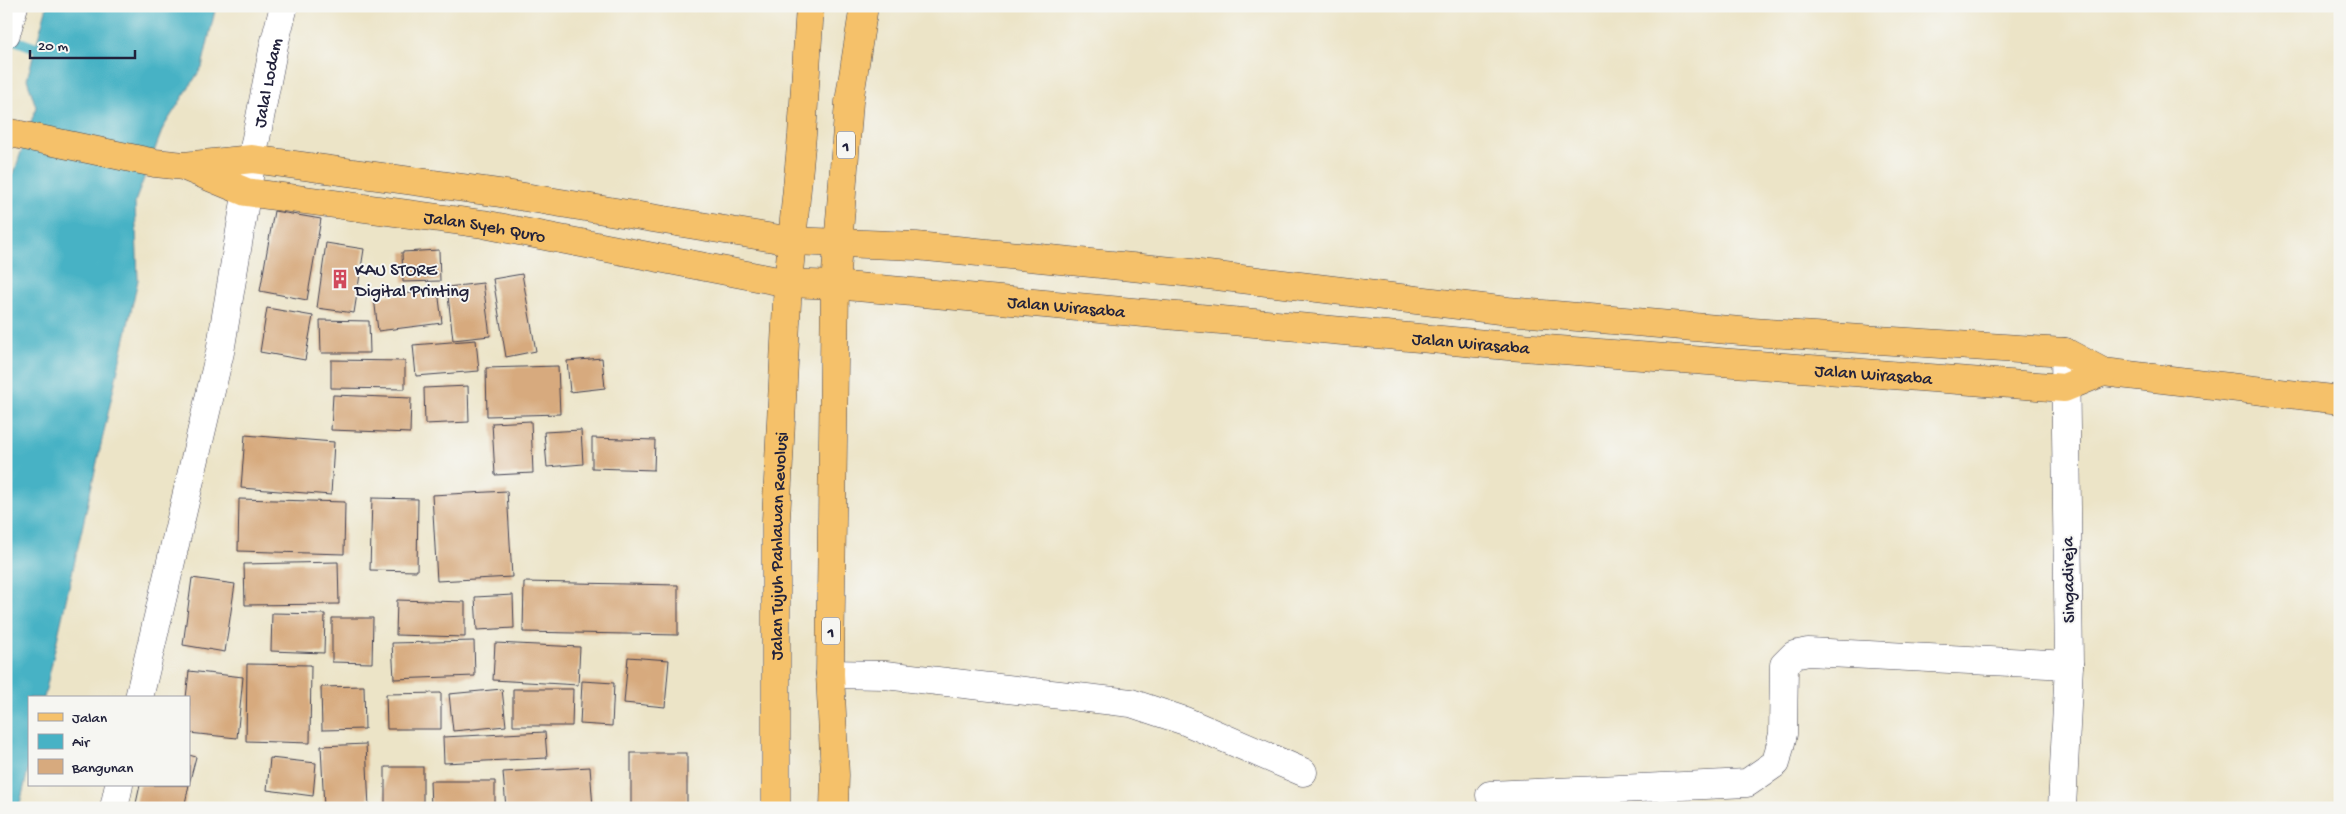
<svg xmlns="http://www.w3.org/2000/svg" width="2346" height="814" font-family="'Gochi Hand',sans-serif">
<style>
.water{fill:#47b2c5;stroke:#346a80}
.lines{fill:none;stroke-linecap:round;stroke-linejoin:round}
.stream{stroke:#47b2c5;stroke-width:10}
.building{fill:#d7aa7e}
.minor-casing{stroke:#403f50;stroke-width:29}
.tertiary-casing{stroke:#403f50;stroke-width:29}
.primary-casing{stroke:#403f50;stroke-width:29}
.minor{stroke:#fff;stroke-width:28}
.tertiary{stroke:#fff;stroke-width:28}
.primary{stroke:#f5c16b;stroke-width:28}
.labels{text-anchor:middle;stroke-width:4;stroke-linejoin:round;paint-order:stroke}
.shield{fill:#f6f6f2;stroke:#626272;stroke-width:1}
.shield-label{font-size:16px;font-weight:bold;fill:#22223b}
.street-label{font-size:18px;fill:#22223b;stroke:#f6f6f2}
.poi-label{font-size:18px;fill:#22223b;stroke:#f6f6f2;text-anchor:start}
</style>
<rect width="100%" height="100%" fill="#f6f6f2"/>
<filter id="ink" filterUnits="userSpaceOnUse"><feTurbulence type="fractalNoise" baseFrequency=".02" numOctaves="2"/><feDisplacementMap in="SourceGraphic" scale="10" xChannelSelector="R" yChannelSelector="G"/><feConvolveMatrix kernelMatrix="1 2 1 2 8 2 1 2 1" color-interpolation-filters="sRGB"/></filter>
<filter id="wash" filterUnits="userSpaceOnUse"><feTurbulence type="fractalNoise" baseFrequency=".0096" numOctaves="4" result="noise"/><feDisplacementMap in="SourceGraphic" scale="20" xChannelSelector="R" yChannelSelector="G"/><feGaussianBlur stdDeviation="1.12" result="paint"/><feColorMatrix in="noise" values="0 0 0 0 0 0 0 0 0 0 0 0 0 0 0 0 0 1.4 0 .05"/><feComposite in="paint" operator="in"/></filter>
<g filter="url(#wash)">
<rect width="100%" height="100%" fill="#ece4c7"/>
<path class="water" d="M47,6H216L202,67L163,128L135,202L138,280L44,698H29V766L19,808H6V180L14,173L36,107L27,79Z"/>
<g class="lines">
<path class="stream" d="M6,37L47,52"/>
</g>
<g id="blocks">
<g class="building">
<path d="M274,211L321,219L307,300L260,291Z"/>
<path d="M326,243L364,249L354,313L317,308Z"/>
<path d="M439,250L440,281L403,282L402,252Z"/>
<path d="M522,274L536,351L506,357L493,279Z"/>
<path d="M483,283L490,336L453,340L447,287Z"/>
<path d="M438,290L442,323L378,331L374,297Z"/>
<path d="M267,308L313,316L305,360L260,352Z"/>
<path d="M320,320L369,321L370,353H321Z"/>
<path d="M476,340L479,371L416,376L413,345Z"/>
<path d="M602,358L605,388L570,392L567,361Z"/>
<path d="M331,360L405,361V389L331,388Z"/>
<path d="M558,366L560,414L487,416L486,368Z"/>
<path d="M468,386L469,422L425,424L424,388Z"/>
<path d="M333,395L411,398L410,433L331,430Z"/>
<path d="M531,421L533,473L495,475L492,423Z"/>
<path d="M581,430L583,464L547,467L544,432Z"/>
<path d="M245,435L334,442L331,495L241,488Z"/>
<path d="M592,438L655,440L654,470L592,468Z"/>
<path d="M507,491L512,577L437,581L432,495Z"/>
<path d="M372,498L418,499L417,571L370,570Z"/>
<path d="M239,499L345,502L344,554L238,551Z"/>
<path d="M338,562L339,604L245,605L244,564Z"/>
<path d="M192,578L235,584L225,652L183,645Z"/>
<path d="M524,582L678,585V635L523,632Z"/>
<path d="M513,595L514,628L477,630L475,597Z"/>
<path d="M397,600L465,602V637L396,635Z"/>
<path d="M272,613L325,614L324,653L271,651Z"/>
<path d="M332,618H373L372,663L332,662Z"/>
<path d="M474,641L475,676L394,679L392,643Z"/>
<path d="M495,643L580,647L578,685L493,680Z"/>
<path d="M628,657L669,660L665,707L624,703Z"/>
<path d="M247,664L311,665L310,743L246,741Z"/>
<path d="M189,671L243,677L237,738L189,733V698H186Z"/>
<path d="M582,681L614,683L612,726L580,724Z"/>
<path d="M364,686L365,729L322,730L321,687Z"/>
<path d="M502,689L506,726L453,731L449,694Z"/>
<path d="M513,689H573L572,726H513Z"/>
<path d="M441,693V729H387L386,694Z"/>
<path d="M545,732L547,758L444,763L443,737Z"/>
<path d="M366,744L369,808H324L321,746Z"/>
<rect x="631" y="753" width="56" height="55"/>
<path d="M189,755L196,757L189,784Z"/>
<path d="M270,758L316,763L313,796L267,790Z"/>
<rect x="385" y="767" width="38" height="41"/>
<path d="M590,767L593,808H506L503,772Z"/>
<path d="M430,781H495V808H431Z"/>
<path d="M140,785H189L184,808H135Z"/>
</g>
</g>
</g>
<g filter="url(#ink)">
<use href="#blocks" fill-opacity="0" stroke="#403f50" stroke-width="1"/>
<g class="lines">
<defs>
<g id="minor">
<path id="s1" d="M252,159L274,45L284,6"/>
<path d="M830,674L885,675L1131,703L1185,721L1303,772"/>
<path d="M1490,795L1747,783L1776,763L1783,734L1784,665L1794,655L1808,652L2069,665"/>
<path d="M2062,808L2069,665L2065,352"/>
</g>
<g id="tertiary">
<path d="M6,34L14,6"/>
<path d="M139,698L220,352L252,159"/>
<path d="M114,808L119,785"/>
</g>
<g id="primary">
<path d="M6,132L155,163L184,166L252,159L500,193L792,241L916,246L1183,272L1508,311L1752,332L2065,352L2103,372L2340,400"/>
<path id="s2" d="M188,168L246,192L483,224L788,283L835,285L1508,346L2064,388L2103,372"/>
<path id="s3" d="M776,808V520L788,283L802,135L810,6"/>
<path d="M834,808L835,775L830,674L835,285L849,102L864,6"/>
</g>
</defs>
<use href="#minor" class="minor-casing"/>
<use href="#tertiary" class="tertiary-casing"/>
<use href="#primary" class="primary-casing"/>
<use href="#minor" class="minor"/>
<use href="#tertiary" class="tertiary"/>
<use href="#primary" class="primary"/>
</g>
</g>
<defs>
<symbol id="building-bare" viewBox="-9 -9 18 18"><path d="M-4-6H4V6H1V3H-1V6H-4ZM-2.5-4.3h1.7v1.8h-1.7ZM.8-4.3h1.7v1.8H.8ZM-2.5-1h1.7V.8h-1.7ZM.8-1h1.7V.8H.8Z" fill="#d1495b" stroke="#f6f6f2" stroke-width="2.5" paint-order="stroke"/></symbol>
</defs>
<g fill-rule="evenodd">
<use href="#building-bare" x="326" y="265" width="28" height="28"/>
</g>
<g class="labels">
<g class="shield">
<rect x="837" y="131.5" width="18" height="27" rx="4"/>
<rect x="822" y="617.5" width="18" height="27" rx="4"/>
</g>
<g class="shield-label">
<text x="846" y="151">1</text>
<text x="831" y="637">1</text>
</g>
<g class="street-label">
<text dy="6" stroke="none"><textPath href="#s1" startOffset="78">Jalal Lodam</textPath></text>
<text dy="6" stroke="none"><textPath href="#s2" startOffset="304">Jalan Syeh Quro</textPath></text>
<text dy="6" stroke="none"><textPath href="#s2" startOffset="892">Jalan Wirasaba</textPath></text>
<text dy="6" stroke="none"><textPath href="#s2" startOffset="1298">Jalan Wirasaba</textPath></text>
<text dy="6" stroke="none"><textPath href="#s2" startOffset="1702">Jalan Wirasaba</textPath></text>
<text dy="6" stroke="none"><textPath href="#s3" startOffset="262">Jalan Tujuh Pahlawan Revolusi</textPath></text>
<text transform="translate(2067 580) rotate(-91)" y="6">Singadireja</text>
</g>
<g class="poi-label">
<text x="355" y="275">KAU STORE<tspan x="355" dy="21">Digital Printing</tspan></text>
</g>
</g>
<rect width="2346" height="814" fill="none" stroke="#f6f6f2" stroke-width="25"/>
<rect x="28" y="696" width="162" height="90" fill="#f6f6f2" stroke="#a1a1a9"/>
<rect x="38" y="713" width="25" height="8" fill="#f5c16b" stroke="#a1a1a9"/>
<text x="72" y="722" font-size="15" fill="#22223b">Jalan</text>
<rect x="38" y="734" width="25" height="15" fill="#47b2c5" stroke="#a1a1a9"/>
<text x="72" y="746" font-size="15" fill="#22223b">Air</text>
<rect x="38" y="759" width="25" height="15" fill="#d7aa7e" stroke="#a1a1a9"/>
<text x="72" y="772" font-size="15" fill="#22223b">Bangunan</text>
<path d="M30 50v8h105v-8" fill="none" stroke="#22223b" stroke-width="2.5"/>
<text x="38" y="50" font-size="15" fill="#22223b" stroke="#f6f6f2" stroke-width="4" paint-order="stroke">20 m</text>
</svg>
